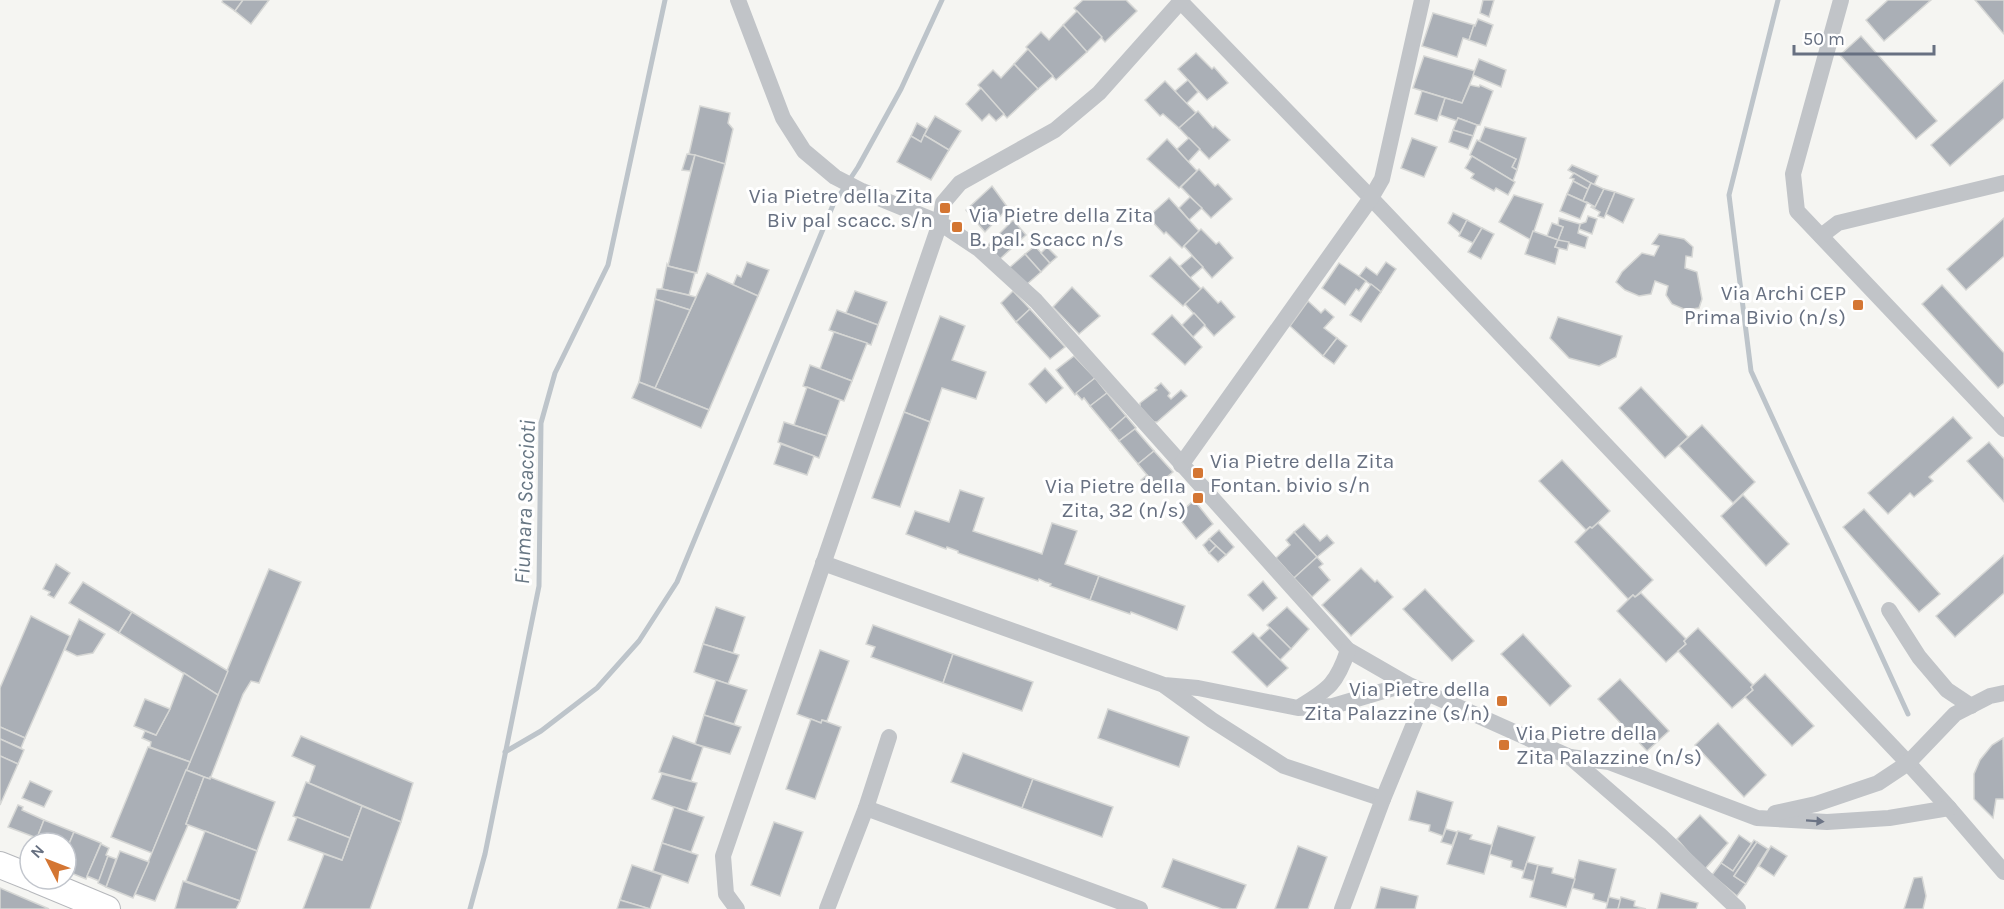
<svg xmlns="http://www.w3.org/2000/svg" width="2004" height="909" font-family="Karla,sans-serif">
<style>
.lines{fill:none;stroke-linecap:round;stroke-linejoin:round}
.stream{stroke:#bdc4ca;stroke-width:5}
.building{fill:#aaafb6;stroke:#d6d7d5;stroke-width:1.5}
.primary-casing{stroke:#b5b7bb;stroke-width:28}
.street{stroke:#c1c4c8;stroke-width:16}
.primary{stroke:#fff;stroke-width:26}
.oneway{fill:#6c7485}
.poi-dot{fill:#d47633;stroke:#fff;stroke-width:2}
.labels{text-anchor:middle;stroke-width:6;stroke-linejoin:round;paint-order:stroke}
.poi-label{font-size:21px;fill:#677081;stroke:#fff;text-anchor:end}
.water-label{font-size:22px;font-style:italic;fill:#687784;stroke:#fff}
</style>
<rect width="100%" height="100%" fill="#f5f5f2"/>
<g class="lines">
<g class="stream">
<path d="M1778,0L1729,195L1751,371L1908,714"/>
<path d="M505,752L541,731L597,688L639,641L677,582L833,205L858,167L901,89L942,0"/>
<path d="M470,909L485,854L539,586L541,423L555,373L608,265L665,0"/>
</g>
</g>
<g class="building">
<path d="M223,0H243L235,11L222,2Z"/>
<path d="M243,0H269L251,24L235,11Z"/>
<path d="M1083,0H1126L1137,11L1105,42L1074,8Z"/>
<path d="M1483,0H1494L1489,17L1480,13Z"/>
<path d="M1888,0H1931L1884,41L1866,20Z"/>
<path d="M1975,0H2004V34L2002,32Z"/>
<path d="M1077,11L1102,37L1087,52L1063,25Z"/>
<path d="M1433,13L1474,25L1469,40L1463,38L1457,57L1422,46Z"/>
<path d="M1478,19L1493,25L1486,46L1469,40L1474,25L1475,26Z"/>
<path d="M1063,25L1087,52L1056,80L1026,47L1041,32L1049,40Z"/>
<path d="M1861,36L1937,121L1916,139L1840,55Z"/>
<path d="M1028,49L1053,76L1038,89L1014,64Z"/>
<path d="M1196,53L1212,69L1214,67L1228,83L1207,100L1178,69Z"/>
<path d="M1424,56L1475,71L1462,103L1413,88Z"/>
<path d="M1479,59L1506,70L1501,87L1473,75Z"/>
<path d="M1014,64L1038,89L1007,118L978,85L993,70L1001,78Z"/>
<path d="M1188,80L1198,92L1186,104L1175,91Z"/>
<path d="M2004,80V118L1950,166L1931,145Z"/>
<path d="M1165,81L1196,113L1179,128L1163,114L1160,116L1145,100Z"/>
<path d="M1470,85L1479,87L1480,85L1493,91L1480,125H1477L1458,118L1457,121L1440,115L1445,98L1462,103Z"/>
<path d="M981,88L1004,114L996,121L989,114L982,121L966,104Z"/>
<path d="M1422,91L1445,98L1437,121L1415,114Z"/>
<path d="M700,106L730,113L728,123L733,129L725,164L689,154Z"/>
<path d="M1198,111L1213,128L1215,126L1230,140L1209,159L1179,128Z"/>
<path d="M935,116L961,131L949,150L924,135Z"/>
<path d="M1458,118L1477,125L1473,136L1453,130Z"/>
<path d="M917,123L927,129L921,142L911,136Z"/>
<path d="M1485,127L1526,138L1517,170L1512,167L1516,159L1479,142Z"/>
<path d="M1453,130L1473,136L1468,149L1449,142Z"/>
<path d="M924,135L949,150L931,180L897,162L911,136L921,142Z"/>
<path d="M1189,138L1200,149L1188,162L1177,149Z"/>
<path d="M1412,138L1437,147L1424,177L1401,168Z"/>
<path d="M1167,139L1197,171L1179,188L1147,159Z"/>
<path d="M1477,140L1516,159L1512,167L1517,170L1513,181L1470,155Z"/>
<path d="M687,154L695,155L690,171L682,170Z"/>
<path d="M695,155L725,164L697,273L668,266Z"/>
<path d="M1472,156L1515,182L1508,195L1496,188L1494,191L1471,178L1474,174L1465,168Z"/>
<path d="M1572,165L1598,176L1594,185L1568,170Z"/>
<path d="M1199,169L1215,186L1218,184L1232,199L1211,218L1181,187Z"/>
<path d="M1574,173L1591,183L1588,189L1573,181L1574,179L1570,178Z"/>
<path d="M1573,181L1588,189L1583,201L1567,194Z"/>
<path d="M1591,183L1604,189L1595,207L1587,202V203L1583,201Z"/>
<path d="M992,186L1008,208L985,232L966,210Z"/>
<path d="M1604,189L1615,192L1604,218L1598,216L1600,212L1591,207L1592,206L1595,207Z"/>
<path d="M1615,192L1634,199L1623,223L1606,214Z"/>
<path d="M1567,194L1587,203L1580,219L1560,211Z"/>
<path d="M1514,195L1543,204L1531,240L1499,222Z"/>
<path d="M1190,197L1202,208L1189,220L1179,208Z"/>
<path d="M1169,198L1199,231L1182,248L1166,232L1164,234L1148,217Z"/>
<path d="M1453,213L1467,220L1460,233L1448,223Z"/>
<path d="M1588,216L1597,219L1592,234L1579,229L1580,224L1586,222Z"/>
<path d="M1559,218L1580,224L1578,233L1588,237L1585,248L1558,240L1563,227L1558,225Z"/>
<path d="M2004,218V256L1966,290L1947,269Z"/>
<path d="M1013,220L1026,235L1000,259L988,245Z"/>
<path d="M1467,220L1482,228L1473,243L1459,236Z"/>
<path d="M1552,223L1563,227L1558,240L1547,236Z"/>
<path d="M1482,228L1494,234L1481,259L1468,252Z"/>
<path d="M1201,229L1216,244L1219,242L1233,258L1212,278L1184,246Z"/>
<path d="M1533,231L1558,240L1555,247L1559,248L1555,264L1525,254Z"/>
<path d="M1659,234L1684,239L1693,247L1692,257L1686,256L1685,268L1697,272L1702,299L1699,308L1686,310L1672,304L1666,295L1668,286L1655,281L1651,294L1639,296L1625,290L1616,282L1622,272L1642,253L1654,256L1659,246L1652,244Z"/>
<path d="M1558,240L1569,242L1567,250L1555,247Z"/>
<path d="M1035,246L1050,263L1041,272L1025,254Z"/>
<path d="M1047,247L1057,257L1050,263L1041,253Z"/>
<path d="M1025,254L1041,272L1026,285L1009,268Z"/>
<path d="M1192,256L1203,267L1190,278L1180,266Z"/>
<path d="M1170,257L1201,289L1183,306L1150,276Z"/>
<path d="M747,262L769,270L758,296L733,285L737,275L741,277Z"/>
<path d="M1386,262L1396,269L1381,292L1359,276L1366,267L1377,275Z"/>
<path d="M1339,263L1366,281L1359,291L1356,289L1345,305L1322,288Z"/>
<path d="M667,264L668,266L695,273L689,295L662,289Z"/>
<path d="M707,273L758,296L709,410L655,388Z"/>
<path d="M1371,284L1381,292L1361,322L1350,315Z"/>
<path d="M1942,285L2004,353V383L1998,388L1922,304Z"/>
<path d="M1072,287L1100,316L1079,334L1053,307Z"/>
<path d="M1203,287L1218,303L1221,301L1235,317L1214,336L1185,304Z"/>
<path d="M657,289H662L696,297L690,310L655,299Z"/>
<path d="M855,291L887,302L878,325L846,313Z"/>
<path d="M1013,291L1030,309L1016,322L1001,303Z"/>
<path d="M655,299L690,310L655,388L639,382Z"/>
<path d="M1308,301L1321,313L1325,309L1334,317L1324,328L1337,338L1323,356L1290,326Z"/>
<path d="M1030,309L1065,347L1050,359L1016,322Z"/>
<path d="M837,310L878,325L871,345L829,330Z"/>
<path d="M1194,313L1205,325L1193,337L1182,325Z"/>
<path d="M1172,315L1202,347L1185,365L1152,334Z"/>
<path d="M940,316L965,326L952,360L986,372L976,399L942,388L930,422L904,412Z"/>
<path d="M1558,317L1622,336L1616,357L1599,366L1569,358L1550,338Z"/>
<path d="M834,332L867,343L852,381L820,369Z"/>
<path d="M1337,338L1347,346L1334,364L1323,356Z"/>
<path d="M1074,356L1095,378L1075,395L1056,370Z"/>
<path d="M810,365L852,381L844,401L803,386Z"/>
<path d="M1045,368L1063,388L1046,403L1029,384Z"/>
<path d="M1095,378L1107,393L1090,406L1084,398L1082,400L1076,393Z"/>
<path d="M639,382L709,410L701,428L632,398Z"/>
<path d="M1161,383L1170,393L1168,396L1171,399L1181,390L1187,396L1157,422H1154L1140,407V403L1157,390L1155,388Z"/>
<path d="M807,387L840,400L827,436L794,425Z"/>
<path d="M1641,387L1688,437L1665,458L1619,408Z"/>
<path d="M1107,393L1126,416L1110,430L1090,406Z"/>
<path d="M904,412L930,422L900,507L872,498Z"/>
<path d="M1126,416L1136,428L1119,441L1110,430Z"/>
<path d="M1953,417L1972,438L1929,477L1933,481L1914,497L1910,493L1888,514L1868,493Z"/>
<path d="M784,422L827,436L819,458L778,442Z"/>
<path d="M1702,425L1755,482L1733,503L1679,446Z"/>
<path d="M1135,429L1154,451L1138,464L1119,441Z"/>
<path d="M1989,442L2004,459V502L1967,461Z"/>
<path d="M781,444L814,456L807,475L774,464Z"/>
<path d="M1154,451L1173,472L1156,486L1138,464Z"/>
<path d="M1562,460L1610,511L1592,528L1590,527L1586,530L1539,481Z"/>
<path d="M1147,475L1156,486L1151,491L1141,480Z"/>
<path d="M960,490L984,498L973,531L1042,554L1052,523L1077,531L1065,564L1099,576L1090,600L1050,586L1051,584L1045,582L1039,579L1038,581L958,553V551L947,547L946,549L906,534L915,511L949,522Z"/>
<path d="M1743,495L1789,544L1766,566L1721,516Z"/>
<path d="M1194,500L1213,524L1196,539L1177,516Z"/>
<path d="M1864,509L1940,594L1919,612L1843,527Z"/>
<path d="M1598,523L1653,580L1635,597L1633,595L1628,599L1575,542L1590,527L1592,528Z"/>
<path d="M1304,524L1320,541L1327,535L1334,543L1317,557L1294,532Z"/>
<path d="M1219,530L1234,547L1226,555L1209,539Z"/>
<path d="M1294,532L1317,557L1294,578L1276,558L1290,545L1286,540Z"/>
<path d="M1209,539L1216,546L1209,553L1203,545Z"/>
<path d="M1216,546L1226,555L1218,562L1209,553Z"/>
<path d="M2004,555V593L1955,637L1936,616Z"/>
<path d="M1317,557L1323,564L1319,567L1330,580L1312,597L1294,578Z"/>
<path d="M56,564L70,573L54,598L48,595L50,592L43,589Z"/>
<path d="M1361,568L1375,582L1377,580L1393,597L1351,636L1322,605Z"/>
<path d="M269,569L301,582L259,683L251,681L243,694L210,779L204,777L186,770Z"/>
<path d="M1099,576L1185,606L1177,630L1131,612L1130,614L1090,600Z"/>
<path d="M1263,581L1277,598L1263,611L1248,595Z"/>
<path d="M83,582L132,612L119,633L69,603Z"/>
<path d="M1425,589L1474,641L1452,661L1403,609Z"/>
<path d="M1641,593L1686,639L1684,641L1686,644L1666,662L1617,611L1633,595L1635,597Z"/>
<path d="M716,607L745,617L733,653L703,644Z"/>
<path d="M1287,607L1309,629L1291,649L1267,625Z"/>
<path d="M132,612L228,671L218,695L119,633Z"/>
<path d="M31,616L70,636L25,738L0,727V688Z"/>
<path d="M79,619L105,634L93,653L77,656L65,650Z"/>
<path d="M873,625L953,654L943,683L871,657L875,647L866,644Z"/>
<path d="M1270,628L1291,649L1280,660L1259,638Z"/>
<path d="M1698,628L1753,685L1751,687L1753,690L1732,708L1678,651L1686,644L1684,641Z"/>
<path d="M1253,633L1288,668L1267,687L1232,652Z"/>
<path d="M1523,634L1571,686L1550,706L1501,654Z"/>
<path d="M703,644L739,655L728,684L694,672Z"/>
<path d="M820,650L849,661L827,721L822,720L821,723L797,714Z"/>
<path d="M953,654L1033,682L1022,711L943,683Z"/>
<path d="M184,673L218,695L190,762L150,747L151,742L142,738L145,731L156,735L170,709Z"/>
<path d="M1765,674L1814,726L1792,746L1745,697L1753,690L1751,687Z"/>
<path d="M1620,679L1669,731L1647,751L1598,699Z"/>
<path d="M716,680L747,690L734,724L704,715Z"/>
<path d="M145,699L170,709L156,735L134,726Z"/>
<path d="M1108,709L1189,737L1179,767L1098,738Z"/>
<path d="M704,715L741,727L730,754L695,744Z"/>
<path d="M811,719L821,723L822,720L841,727L815,799L786,789Z"/>
<path d="M1718,723L1766,775L1744,797L1695,745Z"/>
<path d="M0,727L25,738L21,748L0,739Z"/>
<path d="M301,736L413,783L401,822L309,783L315,766L292,756Z"/>
<path d="M673,736L703,747L691,781L659,772Z"/>
<path d="M2003,738L2004,799H1996L1993,818L1974,799V774L1980,760L1992,745Z"/>
<path d="M0,739L24,750L18,764L0,756Z"/>
<path d="M148,747L190,762L152,853L111,837Z"/>
<path d="M963,753L1033,779L1022,808L951,782Z"/>
<path d="M0,756L18,764L0,805Z"/>
<path d="M186,770L204,777L186,824L188,825L155,901L135,894Z"/>
<path d="M662,774L697,783L687,812L652,799Z"/>
<path d="M204,777L210,779V777L275,802L257,851L186,824Z"/>
<path d="M1033,779L1113,807L1102,837L1022,808Z"/>
<path d="M30,781L52,791L44,807L22,798Z"/>
<path d="M306,782L362,806L350,838L293,816Z"/>
<path d="M1417,791L1453,802L1443,836L1429,831L1430,825L1409,820Z"/>
<path d="M18,805L23,807L22,810L44,820L37,838L8,827Z"/>
<path d="M362,806L401,822L370,909H303L324,854L342,860Z"/>
<path d="M674,807L704,817L691,852L662,843Z"/>
<path d="M1700,815L1728,843L1704,870L1677,839Z"/>
<path d="M297,817L350,838L342,860L288,840Z"/>
<path d="M44,820L74,832L66,851V843H35Z"/>
<path d="M774,822L803,832L780,896L751,885Z"/>
<path d="M1498,826L1535,837L1524,871L1511,867L1512,861L1489,854Z"/>
<path d="M1446,829L1457,832L1452,845L1441,842Z"/>
<path d="M205,831L257,851L240,901L186,881Z"/>
<path d="M1458,831L1472,835L1470,839L1492,845L1484,874L1447,864Z"/>
<path d="M74,832L101,843L86,879L66,871V851Z"/>
<path d="M1739,835L1752,844L1733,871L1721,863Z"/>
<path d="M1754,840L1757,842L1734,876L1746,884L1737,896L1712,875L1721,863L1733,871Z"/>
<path d="M1757,842L1768,849L1746,884L1734,876Z"/>
<path d="M662,843L698,855L688,883L653,871Z"/>
<path d="M101,844L109,848L106,855L108,856L99,881L87,876Z"/>
<path d="M1298,846L1327,857L1308,909H1275Z"/>
<path d="M1771,846L1787,856L1774,876L1759,866Z"/>
<path d="M120,851L149,862L133,898L106,887Z"/>
<path d="M108,856L116,859L106,887L98,883Z"/>
<path d="M1173,859L1246,885L1236,909H1222L1162,887Z"/>
<path d="M1579,860L1616,869L1607,903L1593,899L1594,894L1572,888Z"/>
<path d="M1527,862L1538,865L1534,881L1522,878Z"/>
<path d="M632,865L662,875L650,909L620,900Z"/>
<path d="M1538,865L1553,868L1552,873L1575,879L1566,907L1530,897Z"/>
<path d="M1922,877L1926,896L1923,909H1904L1914,878Z"/>
<path d="M183,881L240,901L236,909H175Z"/>
<path d="M1381,887L1418,896L1415,909H1375Z"/>
<path d="M0,888L47,908L49,909H0Z"/>
<path d="M1661,893L1698,903L1696,909H1657Z"/>
<path d="M1609,897L1621,900L1618,909H1606Z"/>
<path d="M1621,897L1635,901L1634,906L1646,909H1618Z"/>
<path d="M620,900L650,909H617Z"/>
</g>
<g class="lines">
<defs>
<g id="primary">
<path d="M0,865L30,877"/>
<path d="M35,879L107,909"/>
</g>
</defs>
<use href="#primary" class="primary-casing"/>
<g class="street">
<path d="M1179,0L1371,198L1908,763L1949,808L2004,872"/>
<path d="M1841,0L1793,174L1797,211L2004,429"/>
<path d="M1181,1L1099,93L1055,130L960,183L943,203L940,223L979,249L1036,301L1348,650L1407,684L1570,757L1660,835L1738,909"/>
<path d="M1821,236L1838,223L2004,183"/>
<path d="M1181,465L1371,198L1382,179L1422,0"/>
<path d="M823,563L1164,685L1198,688L1298,708L1333,706L1407,684"/>
<path d="M1889,610L1919,657L1947,690L1971,706"/>
<path d="M1165,686L1212,720L1284,766L1383,799"/>
<path d="M1301,706C1329,689 1337,683 1348,650"/>
<path d="M1570,757L1609,762L1757,818L1827,822L1889,818L1949,808"/>
<path d="M866,808L1140,909"/>
<path d="M1775,813L1816,804L1878,783L1908,763L1955,714L1990,696L2004,693"/>
<path d="M737,909L726,894L723,856L940,223L862,191L835,177L804,151L783,118L738,0"/>
<path d="M827,909L866,808L889,737"/>
<path d="M1342,909L1383,799L1427,692"/>
</g>
<use href="#primary" class="primary"/>
</g>
<defs><path id="oneway-solid" d="M-6-.8H1V-3.2L6.5 0L1 3.2V.8H-6Z" transform="scale(1.5)"/></defs>
<use class="oneway" href="#oneway-solid" transform="translate(1815 821) rotate(4)"/>
<g class="poi-dot">
<rect x="939" y="202" width="12" height="12" rx="3"/>
<rect x="951" y="221" width="12" height="12" rx="3"/>
<rect x="1852" y="299" width="12" height="12" rx="3"/>
<rect x="1192" y="467" width="12" height="12" rx="3"/>
<rect x="1192" y="492" width="12" height="12" rx="3"/>
<rect x="1496" y="695" width="12" height="12" rx="3"/>
<rect x="1498" y="739" width="12" height="12" rx="3"/>
</g>
<g class="labels">
<g class="poi-label">
<text x="933" y="203">Via Pietre della Zita<tspan x="933" dy="24">Biv pal scacc. s/n</tspan></text>
<text x="969" y="222" text-anchor="start">Via Pietre della Zita<tspan x="969" dy="24">B. pal. Scacc n/s</tspan></text>
<text x="1846" y="300">Via Archi CEP<tspan x="1846" dy="24">Prima Bivio (n/s)</tspan></text>
<text x="1210" y="468" text-anchor="start">Via Pietre della Zita<tspan x="1210" dy="24">Fontan. bivio s/n</tspan></text>
<text x="1186" y="493">Via Pietre della<tspan x="1186" dy="24">Zita, 32 (n/s)</tspan></text>
<text x="1490" y="696">Via Pietre della<tspan x="1490" dy="24">Zita Palazzine (s/n)</tspan></text>
<text x="1516" y="740" text-anchor="start">Via Pietre della<tspan x="1516" dy="24">Zita Palazzine (n/s)</tspan></text>
</g>
<g class="water-label">
<text transform="translate(524 502) rotate(-88)" y="8">Fiumara Scaccioti</text>
</g>
</g>
<g transform="translate(48 861) rotate(312)"><circle r="28" fill="#ffffff" stroke="#c2c6cd" stroke-width="1.5"/>
<path d="M0-4.5L10 22L0 15L-10 22Z" fill="#d47633"/>
<text y="-9" font-size="16" font-weight="bold" text-anchor="middle" fill="#677081">N</text>
</g>
<path d="M1794 45v9h140v-9" fill="none" stroke="#677081" stroke-width="3"/>
<text x="1803" y="45" font-size="18" fill="#677081" stroke="#ffffff" stroke-width="4.5" paint-order="stroke">50 m</text>
</svg>
